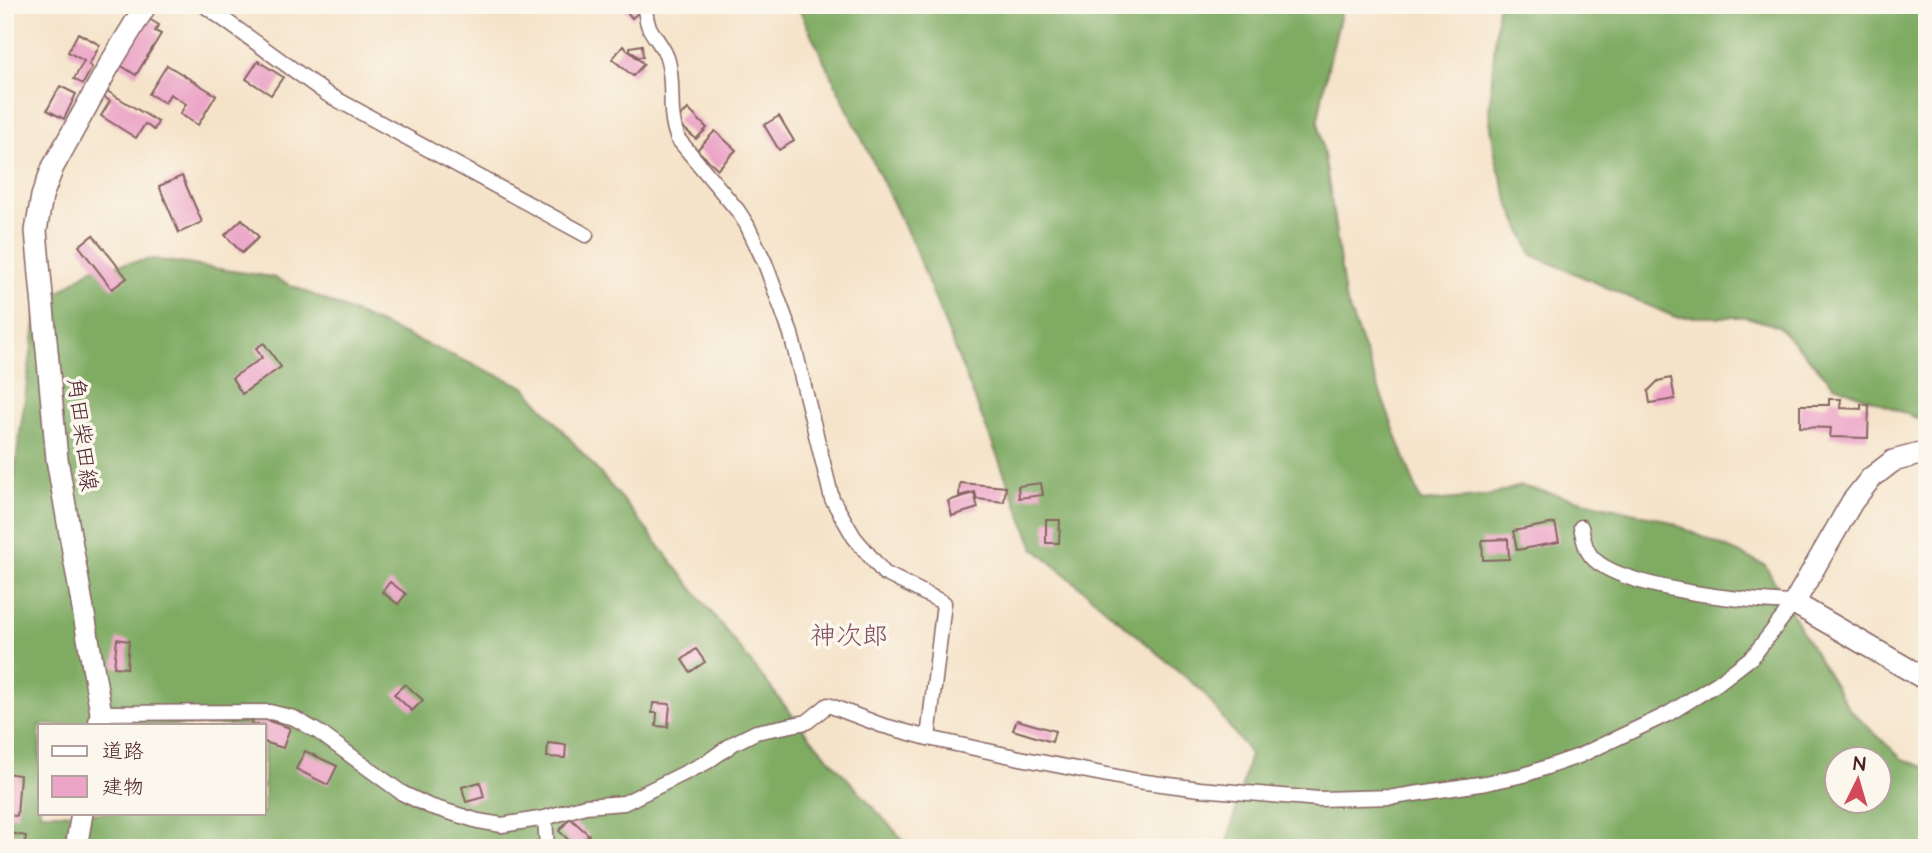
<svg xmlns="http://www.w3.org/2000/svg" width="1932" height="853" font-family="'Architects Daughter','Klee One',sans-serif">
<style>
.forest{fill:#7fab63;stroke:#646547;stroke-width:2;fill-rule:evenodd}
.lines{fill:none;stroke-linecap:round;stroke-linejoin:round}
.stream{stroke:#50afcf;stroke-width:4.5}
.building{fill:#eca5c7}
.street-casing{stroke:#866462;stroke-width:17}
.secondary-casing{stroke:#866462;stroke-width:24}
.street{stroke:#fff;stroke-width:14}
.secondary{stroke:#fff;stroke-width:21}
.labels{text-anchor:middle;stroke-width:7;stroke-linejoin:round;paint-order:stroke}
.street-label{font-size:23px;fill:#4a1f2b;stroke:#fbf7ec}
.quarter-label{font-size:26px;fill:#834e62;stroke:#fbf7ec}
</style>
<rect width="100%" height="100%" fill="#fbf7ec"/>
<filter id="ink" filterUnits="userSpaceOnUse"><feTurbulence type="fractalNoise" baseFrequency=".0143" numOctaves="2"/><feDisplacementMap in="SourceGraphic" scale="14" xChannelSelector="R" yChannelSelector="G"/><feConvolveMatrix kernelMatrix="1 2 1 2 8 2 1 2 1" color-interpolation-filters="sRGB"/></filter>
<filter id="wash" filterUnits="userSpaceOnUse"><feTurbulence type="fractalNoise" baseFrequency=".00686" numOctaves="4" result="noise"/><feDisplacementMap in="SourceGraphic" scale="28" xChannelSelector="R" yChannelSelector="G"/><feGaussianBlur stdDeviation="1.57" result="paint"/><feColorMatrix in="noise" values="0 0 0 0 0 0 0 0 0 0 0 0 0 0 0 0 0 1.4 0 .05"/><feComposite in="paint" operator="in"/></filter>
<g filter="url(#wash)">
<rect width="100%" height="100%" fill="#f5e3c9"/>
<g class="forest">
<path d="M797,5H1343L1328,67L1318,119L1330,191L1345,298L1421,502L1488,496L1520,486L1665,520L1765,565L1804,635L1850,710L1902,759L1927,768V848H1226L1250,754L1203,692L1034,548L913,244ZM1838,758H1880V800H1838Z"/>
<path d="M1498,5H1927V422L1834,385L1778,326L1746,317H1675L1532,255L1509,204L1496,159L1489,114Z"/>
<path d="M153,259L272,277L525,387L623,500L808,735L903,840L907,848H5V542L36,318L49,300L91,269ZM40,725H264V813H40Z"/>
</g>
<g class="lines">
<path class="stream" d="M5,32L11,5"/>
</g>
<g id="blocks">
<g class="building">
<path d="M621,5H631L638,13L632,18Z"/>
<path d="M149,19L159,25L155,31L161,34L136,75L120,65Z"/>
<path d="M78,33L100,45L89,65L92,67L83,84L74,79L84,61L68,52Z"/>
<path d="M642,45L643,57H638L630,50V47Z"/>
<path d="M623,46L644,64L633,76L612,59Z"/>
<path d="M258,61L283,77L271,95L246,79Z"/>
<path d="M167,65L216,95L198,125L180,114L186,104L170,94L165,103L149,94Z"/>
<path d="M60,86L76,94L64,119L47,110Z"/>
<path d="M107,91L158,122L154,130L145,124L136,138L101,116L110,101L104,97Z"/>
<path d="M688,109L707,128L696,139L676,121Z"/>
<path d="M779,116L794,141L779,150L764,125Z"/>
<path d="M715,131L736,150L718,169L697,150Z"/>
<path d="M182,176L202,222L179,233L159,186Z"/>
<path d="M242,219L259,237L242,253L225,235Z"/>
<path d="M93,235L127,278L112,289L79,246Z"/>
<path d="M264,343L281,367L242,394L232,378L262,358L256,348Z"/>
<path d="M1671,378L1675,399L1650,403L1648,391L1658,381Z"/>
<path d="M1829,399H1841L1840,408L1861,409V404L1869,405L1868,438L1830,437L1831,428L1800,427V405H1829Z"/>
<path d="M960,483L1006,487L1004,502L977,499L975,492L959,496Z"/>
<path d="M1041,483L1043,495L1019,498L1018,486Z"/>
<path d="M974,493L978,508L952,516L948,501Z"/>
<path d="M1046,520H1060L1059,543H1046Z"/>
<path d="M1555,523L1559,542L1517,550L1513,531Z"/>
<path d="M1508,539L1509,559L1483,560L1482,540Z"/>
<path d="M390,582L406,594L398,604L382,592Z"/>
<path d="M117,639L129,641L127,668L114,667Z"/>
<path d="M696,649L705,662L690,672L682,660Z"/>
<path d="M405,684L423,700L412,711L394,694Z"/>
<path d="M653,703L670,704L668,727L656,726L657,713H652Z"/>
<path d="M254,716L290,728L283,748L264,742V725H251Z"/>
<path d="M1017,720L1055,731L1052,742L1013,730Z"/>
<path d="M548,743L566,745L565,758L547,757Z"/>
<path d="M305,751L337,766L328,785L296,769Z"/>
<path d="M5,773L20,775L17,816L5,815Z"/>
<path d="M480,782L484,797L466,802L462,787Z"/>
<path d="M570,818L589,835L577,848L559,831Z"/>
<path d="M5,832L26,836L24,848H5Z"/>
</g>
</g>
</g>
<g filter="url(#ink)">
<use href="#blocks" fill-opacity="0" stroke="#866462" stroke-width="2"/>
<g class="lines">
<defs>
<g id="street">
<path d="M204,5L327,94L586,235"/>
<path d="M644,5C646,12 646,21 649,27C655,39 665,48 668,61C675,88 667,112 678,139L738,211L747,225L765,263L791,334L832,499L854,537L884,573L944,603L928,738"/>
<path d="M1581,527C1583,535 1584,546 1589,553C1610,589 1753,602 1794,603"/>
<path d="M101,713L270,712L294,718L320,733L402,793L429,806L478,821L502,825L545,818L585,806L624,803L707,762L734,743L756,732L807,722L828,705L881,725L928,738L1020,758L1138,781L1200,789L1319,799L1394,797L1486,783L1524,775L1579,756L1668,714L1718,683L1753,656L1794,603"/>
<path d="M545,818L547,848"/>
</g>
<g id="secondary">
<path d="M1927,452L1893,461L1871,478L1852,502L1794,603L1927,680"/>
<path d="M99,725L101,713L57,459L36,231L42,196L53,167L110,64L146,5"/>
<path d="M76,848L82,813"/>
</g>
</defs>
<use href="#street" class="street-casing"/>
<use href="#secondary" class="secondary-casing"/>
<use href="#street" class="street"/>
<use href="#secondary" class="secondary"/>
</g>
</g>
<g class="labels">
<g class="street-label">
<text transform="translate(83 434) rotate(83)" y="8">角田柴田線</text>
</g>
<g class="quarter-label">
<text x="849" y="644">神次郎</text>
</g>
</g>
<rect width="1932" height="853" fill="none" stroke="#fbf7ec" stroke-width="28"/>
<rect x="38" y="724" width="228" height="91" fill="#fbf7ec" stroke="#b4a19f" stroke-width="2"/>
<rect x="52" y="746" width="35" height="10" fill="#ffffff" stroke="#b4a19f" stroke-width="2"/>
<text x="102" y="758" font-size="21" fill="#4a1f2b">道路</text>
<rect x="52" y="776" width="35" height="21" fill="#eca5c7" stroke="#b4a19f" stroke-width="2"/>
<text x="102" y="794" font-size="21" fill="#4a1f2b">建物</text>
<g transform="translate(1858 780) rotate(5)"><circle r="33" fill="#fbf7ec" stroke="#b4a19f" stroke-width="2"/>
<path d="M0-5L12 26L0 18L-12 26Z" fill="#d1495b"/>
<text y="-10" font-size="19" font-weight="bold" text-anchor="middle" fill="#4a1f2b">N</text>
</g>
</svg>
